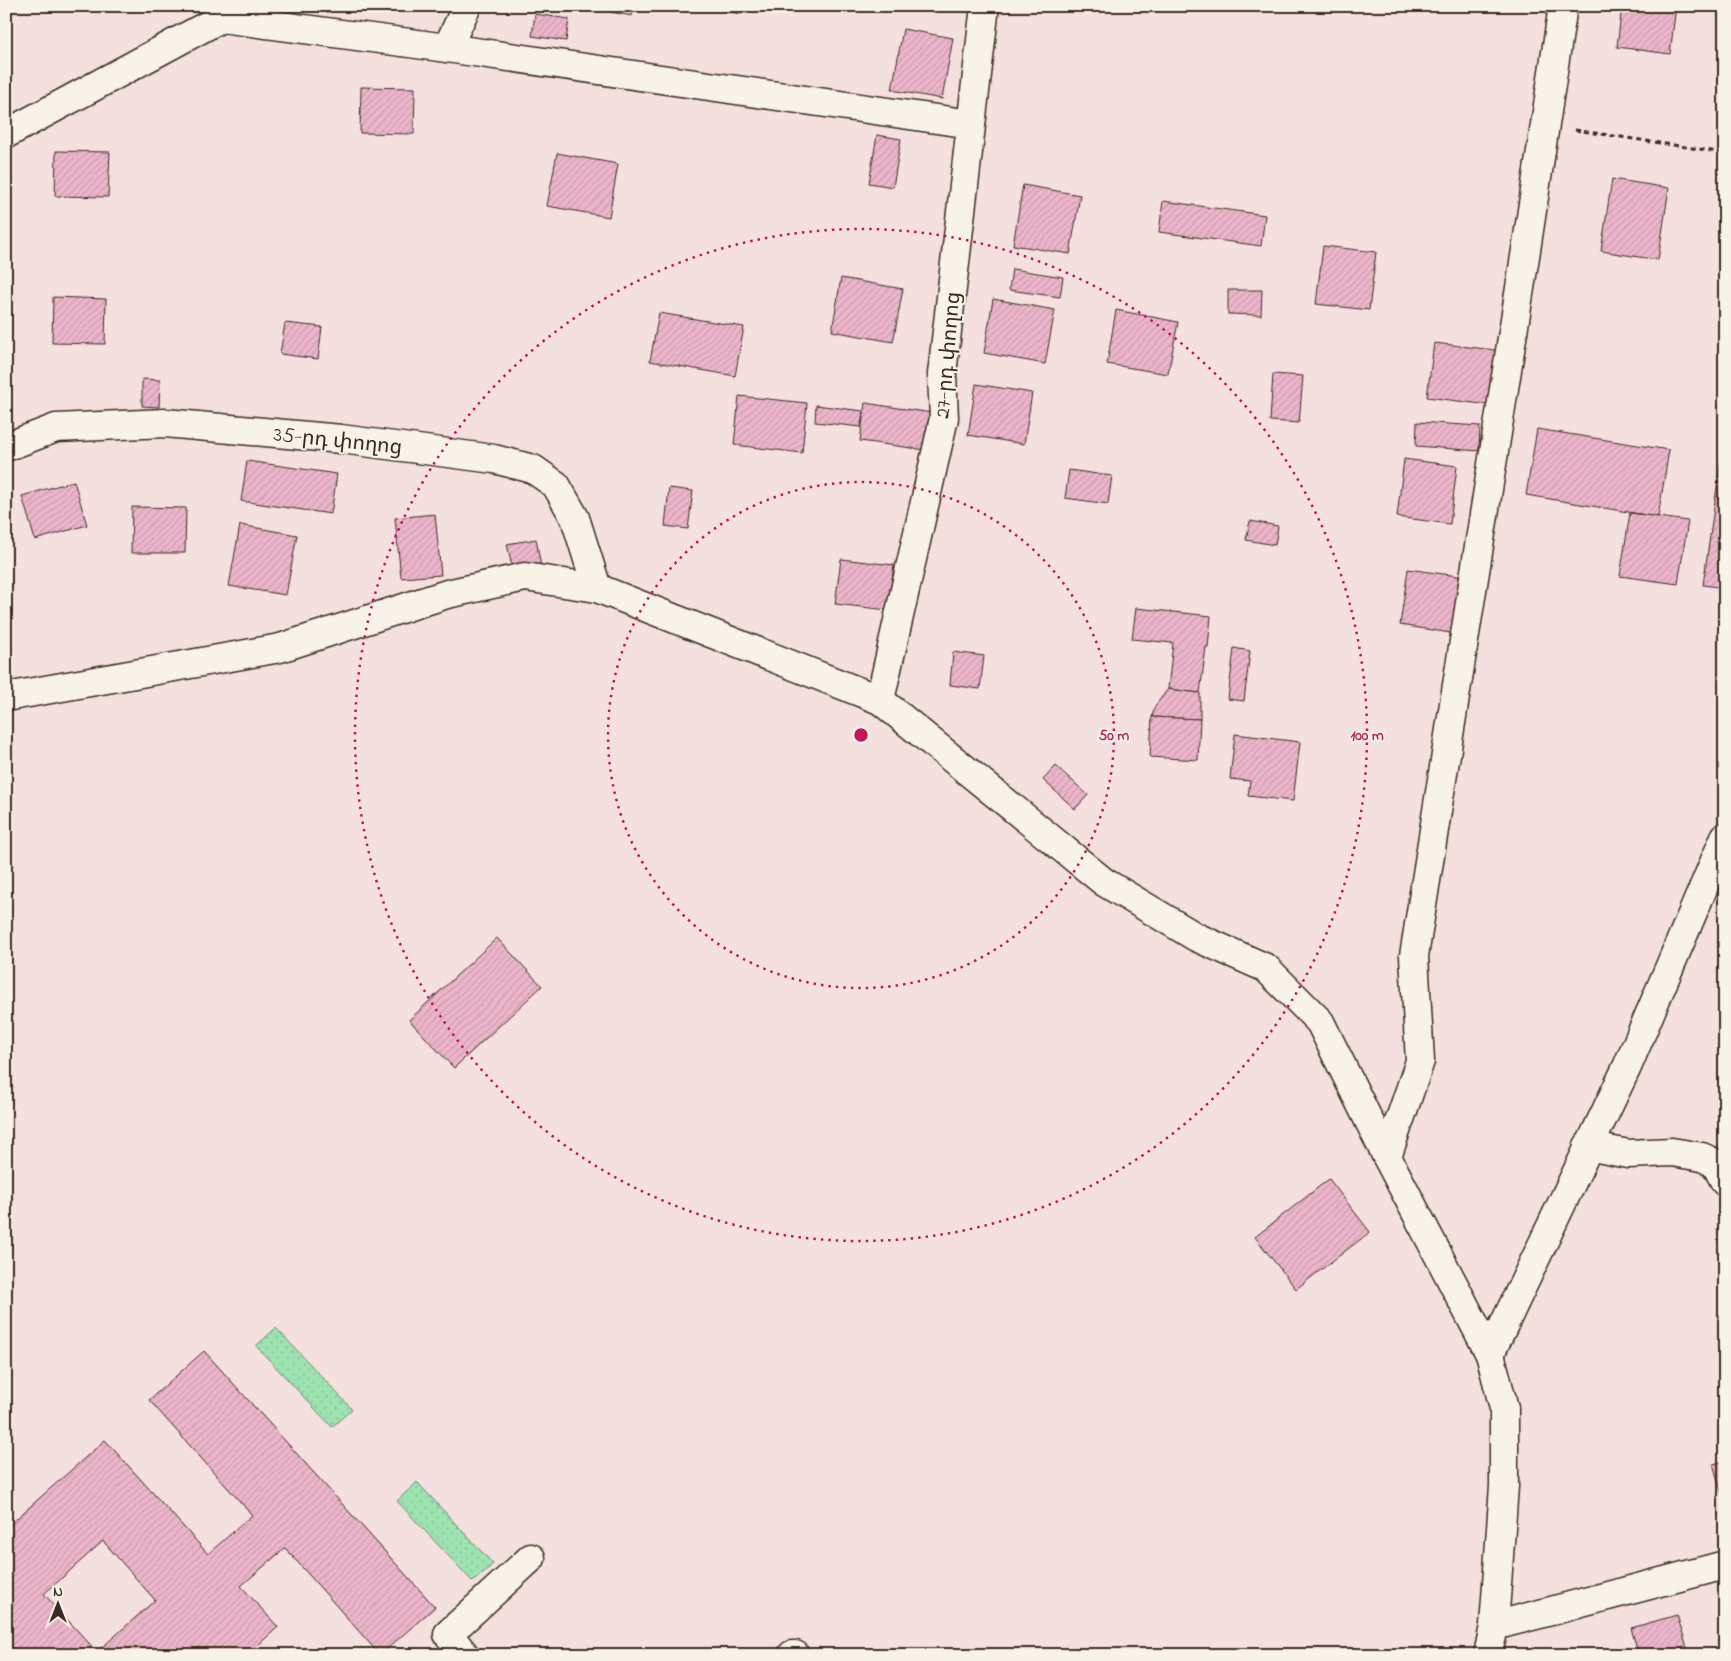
<svg xmlns="http://www.w3.org/2000/svg" width="1731" height="1661" font-family="'Indie Flower','Noto Sans Armenian',sans-serif">
<style>
.grass{fill:url(#grass-dots);stroke:#6c8667}
.building{fill:url(#building-hatch);stroke:#3b2a1e;fill-rule:evenodd}
.lines{fill:none;stroke-linecap:round;stroke-linejoin:round}
.minor-casing{stroke:#3b2a1e;stroke-width:31}
.path{stroke:#3b2a1e;stroke-width:3;stroke-dasharray:5 4;stroke-linecap:butt}
.minor{stroke:#f7f3e8;stroke-width:28}
.ring{fill:none;stroke:#c2185b;stroke-width:2.5;stroke-dasharray:2.5 5}
.labels{text-anchor:middle;stroke-width:4;stroke-linejoin:round;paint-order:stroke}
.street-label{font-size:21px;fill:#3b2a1e;stroke:#f7f3e8}
.centre{fill:#c2185b;stroke:#f7f3e8;stroke-width:2.5}
.ring-label{font-size:15px;text-anchor:middle;font-weight:bold;fill:#c2185b;stroke:#f7f3e8;stroke-width:4;stroke-linejoin:round;paint-order:stroke}
</style>
<defs>
<pattern id="grass-dots" width="8" height="8" patternUnits="userSpaceOnUse" patternTransform="scale(1.25)"><rect width="8" height="8" fill="#9ce3b0"/><path d="M2 2h.1M6 6h.1" fill="none" stroke="#87c397" stroke-width="1.8" stroke-linecap="round"/></pattern>
<pattern id="building-hatch" width="6" height="6" patternUnits="userSpaceOnUse" patternTransform="scale(1.25)"><rect width="6" height="6" fill="#ecb5cb"/><path d="M-1 1l2-2M0 6l6-6M5 7l2-2" fill="none" stroke="#cb9cae"/></pattern>
</defs>
<rect width="100%" height="100%" fill="#f4e0df"/>
<filter id="ink" filterUnits="userSpaceOnUse"><feTurbulence type="fractalNoise" baseFrequency=".02" numOctaves="2"/><feDisplacementMap in="SourceGraphic" scale="10" xChannelSelector="R" yChannelSelector="G"/><feConvolveMatrix kernelMatrix="1 2 1 2 8 2 1 2 1" color-interpolation-filters="sRGB"/></filter>
<g filter="url(#ink)">
<g class="grass">
<path d="M276,1328L352,1409L332,1427L256,1346Z"/>
<path d="M417,1482L493,1564L473,1582L397,1501Z"/>
</g>
<g class="building">
<path d="M579,6H634L632,16Z"/>
<path d="M694,6H743L741,14Z"/>
<path d="M1622,6H1676L1670,54L1617,47Z"/>
<path d="M535,14L569,19L566,41L532,36Z"/>
<path d="M903,29L953,38L942,99L892,90Z"/>
<path d="M361,87L415,88L414,134L360,133Z"/>
<path d="M877,135L901,139L893,187L869,183Z"/>
<path d="M56,151L110,152L108,197L55,196Z"/>
<path d="M557,153L618,164L609,217L547,206Z"/>
<path d="M1612,179L1669,188L1658,260L1601,251Z"/>
<path d="M1023,185L1080,195L1070,254L1013,245Z"/>
<path d="M1163,201L1265,215L1261,246L1159,232Z"/>
<path d="M1323,246L1376,252L1369,310L1316,304Z"/>
<path d="M1012,269L1063,277L1060,297L1009,290Z"/>
<path d="M841,278L903,289L893,342L832,331Z"/>
<path d="M1228,290H1262L1261,315L1228,314Z"/>
<path d="M53,297L106,299L105,344L52,343Z"/>
<path d="M993,299L1055,310L1045,364L984,353Z"/>
<path d="M1116,310L1178,322L1168,374L1107,364Z"/>
<path d="M659,313L744,327L735,376L650,361Z"/>
<path d="M285,323L322,327L318,359L280,354Z"/>
<path d="M1434,343L1504,351L1497,406L1427,397Z"/>
<path d="M1273,374L1303,376L1299,423L1270,421Z"/>
<path d="M142,379L160,380L159,407L142,406Z"/>
<path d="M976,384L1032,393L1024,444L968,435Z"/>
<path d="M739,396L807,403L802,453L734,445Z"/>
<path d="M865,403L932,413L926,450L860,441Z"/>
<path d="M816,405L863,411L861,427L815,422Z"/>
<path d="M1417,422L1480,426L1479,451L1416,446Z"/>
<path d="M1537,429L1669,450L1658,517L1526,495Z"/>
<path d="M1725,431V588L1703,585Z"/>
<path d="M1404,459L1457,466L1450,524L1397,517Z"/>
<path d="M247,461L337,474L331,514L241,501Z"/>
<path d="M1069,470L1112,476L1108,504L1065,498Z"/>
<path d="M74,481L87,525L35,540L22,496Z"/>
<path d="M669,488L693,491L688,529L665,526Z"/>
<path d="M132,507L186,508L185,553H131Z"/>
<path d="M1630,513L1688,521L1678,584L1620,576Z"/>
<path d="M435,514L441,575L401,578L395,518Z"/>
<path d="M1250,521L1278,526L1275,545L1246,540Z"/>
<path d="M240,525L297,535L286,595L229,586Z"/>
<path d="M536,539L541,567L513,572L507,544Z"/>
<path d="M841,559L894,565L888,610L835,604Z"/>
<path d="M1408,569L1472,578L1463,635L1400,625Z"/>
<path d="M1136,608L1211,616L1208,647H1206L1200,693L1168,689L1173,643L1132,639Z"/>
<path d="M1234,648L1250,651L1244,701L1228,699Z"/>
<path d="M953,652L984,656L980,689L950,685Z"/>
<path d="M1168,689L1200,693V719L1152,717L1155,706Z"/>
<path d="M1152,717L1200,719L1198,760L1150,757Z"/>
<path d="M1235,734L1300,742L1293,801L1248,796L1250,781L1230,779Z"/>
<path d="M1056,766L1088,795L1075,809L1043,780Z"/>
<path d="M497,938L542,986L454,1068L409,1020Z"/>
<path d="M1329,1179L1370,1232L1296,1289L1255,1237Z"/>
<path d="M204,1351L435,1607L380,1655L285,1548L241,1586L278,1627L247,1655H6V1528L105,1440L208,1554L252,1515L149,1400ZM103,1541L155,1600L97,1652L44,1594Z"/>
<path d="M1725,1461V1505L1713,1464Z"/>
<path d="M1677,1615L1689,1655H1639L1631,1628Z"/>
</g>
<g class="lines">
<defs>
<g id="minor">
<path d="M447,48L467,6"/>
<path d="M6,134L221,18L447,48L971,124"/>
<path d="M6,447L56,428L165,423L341,439L494,459L533,469L556,485L575,518L597,588"/>
<path d="M6,697L280,648L447,594L525,577L597,588L880,700L1104,882L1196,937L1266,968L1320,1022L1387,1157L1490,1354L1504,1408V1486L1494,1626L1488,1655"/>
<path d="M880,700L944,418L942,374L985,6"/>
<path d="M1588,1146L1628,1154L1672,1152L1702,1157L1715,1163L1725,1182"/>
<path d="M1387,1157L1420,1061L1414,956L1526,250L1563,6"/>
<path d="M1490,1354L1627,1067L1725,837"/>
<path d="M1494,1626L1725,1565"/>
<path d="M465,1655L448,1634L531,1558"/>
<path d="M792,1655H795"/>
</g>
</defs>
<use href="#minor" class="minor-casing"/>
<path class="path" d="M1575,130L1725,153"/>
<use href="#minor" class="minor"/>
</g>
</g>
<g class="ring">
<circle cx="861" cy="735" r="253"/>
<circle cx="861" cy="735" r="506"/>
</g>
<g class="labels">
<g class="street-label">
<text transform="translate(947 355) rotate(-85)" y="7">27-րդ փողոց</text>
<text transform="translate(338 440) rotate(6)" y="7">35-րդ փողոց</text>
</g>
</g>
<circle cx="861" cy="735" r="8" class="centre"/>
<g class="ring-label">
<text x="1114" y="740">50 m</text>
<text x="1367" y="740">100 m</text>
</g>
<rect width="1731" height="1661" fill="none" stroke="#f7f3e8" stroke-width="25"/>
<rect x="12" y="12" width="1706" height="1636" fill="none" stroke="#3b2a1e" stroke-width="2" filter="url(#ink)"/>
<g transform="translate(58 1604)" stroke="#f7f3e8" stroke-width="4" paint-order="stroke">
<path d="M0-4L9 19L0 12L-9 19Z" fill="#3b2a1e"/>
<text y="-8" font-size="14" font-weight="bold" text-anchor="middle" fill="#3b2a1e">N</text>
</g>
</svg>
